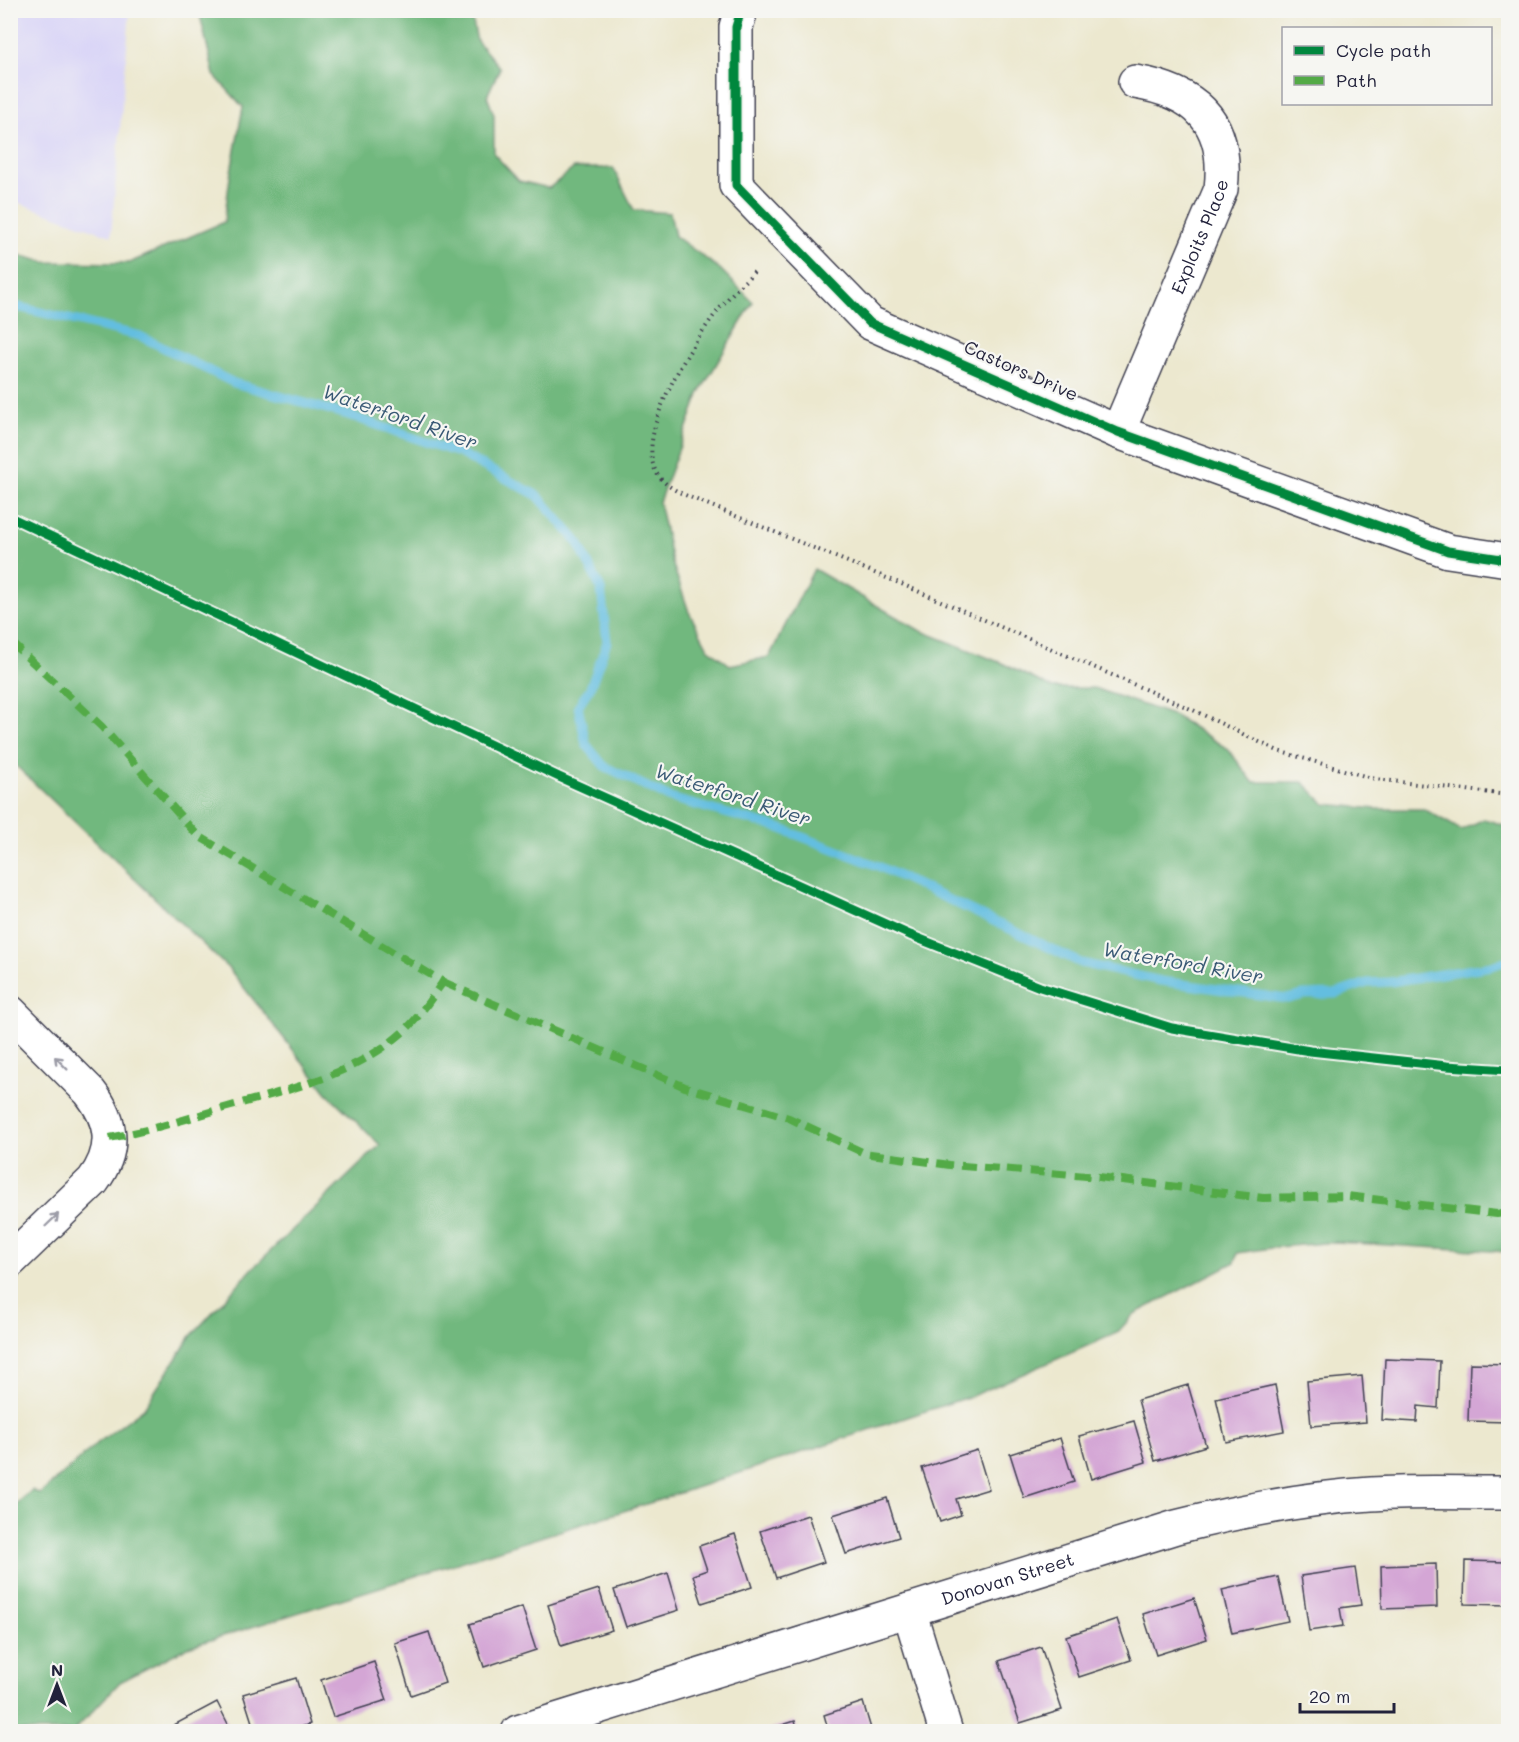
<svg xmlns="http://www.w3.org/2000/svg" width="1519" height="1742" font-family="Mali,sans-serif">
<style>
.built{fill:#dad6f7}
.forest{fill:#71b87e;stroke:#4a6d5c;stroke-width:1.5}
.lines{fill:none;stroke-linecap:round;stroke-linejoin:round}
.stream{stroke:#63bee0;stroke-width:9}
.building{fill:#d4a6d5}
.minor-casing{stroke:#404051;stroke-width:36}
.path{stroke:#404051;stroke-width:4;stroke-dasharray:1.5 4.5;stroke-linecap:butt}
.minor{stroke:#fff;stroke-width:33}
.quiet{stroke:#53aa46;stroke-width:8;stroke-dasharray:15 8;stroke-linecap:butt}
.cycleway-casing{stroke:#f6f6f2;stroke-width:13}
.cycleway{stroke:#00873e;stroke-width:9}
.oneway{stroke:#9c9ca7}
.labels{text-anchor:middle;stroke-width:4.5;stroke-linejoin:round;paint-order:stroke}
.street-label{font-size:18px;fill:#22223b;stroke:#f6f6f2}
.water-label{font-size:20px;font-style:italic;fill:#395975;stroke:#f6f6f2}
</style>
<rect width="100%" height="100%" fill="#f6f6f2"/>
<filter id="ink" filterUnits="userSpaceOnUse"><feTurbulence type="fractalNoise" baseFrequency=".0167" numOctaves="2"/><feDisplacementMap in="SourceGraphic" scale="12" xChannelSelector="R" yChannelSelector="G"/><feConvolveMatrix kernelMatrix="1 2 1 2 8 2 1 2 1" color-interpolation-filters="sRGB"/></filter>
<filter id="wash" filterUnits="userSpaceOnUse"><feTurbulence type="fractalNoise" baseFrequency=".008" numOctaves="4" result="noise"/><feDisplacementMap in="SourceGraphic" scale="24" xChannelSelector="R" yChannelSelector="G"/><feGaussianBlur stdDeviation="1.35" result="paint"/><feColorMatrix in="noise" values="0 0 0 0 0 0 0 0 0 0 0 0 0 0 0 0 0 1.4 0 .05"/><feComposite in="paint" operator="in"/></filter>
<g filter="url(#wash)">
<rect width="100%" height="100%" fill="#ece8cf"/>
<path class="built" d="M11,10L130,11L111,236L11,200Z"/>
<path class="forest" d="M199,11H473L471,13L477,41L500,68L487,96L494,115V154L519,181L549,188L574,168H613L634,210L670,213L675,236L720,269L753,302L700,392L659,502L672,562L689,612L708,648L730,665L769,657L814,569L919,630L1004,664L1052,688H1094L1175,716L1228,749L1253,782H1303L1325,804L1377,809H1424L1461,830L1484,819L1504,825L1508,823V1252L1336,1242L1278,1247L1238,1253L1235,1262L1134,1314L1117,1333L977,1394L659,1500L188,1647L120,1682L74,1731H11V1510L32,1490L40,1494L95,1445L144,1408L191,1336L254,1267L380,1145L327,1093L230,970L11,761V253L45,262L129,263L224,222L230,177L243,107L214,75Z"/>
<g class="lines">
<path class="stream" d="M10,305L140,336L234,383L348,415L461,454L538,496L577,541L601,589L607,642L590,688L578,706L586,744L604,766L670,798L779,828L878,866L1081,963L1161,981L1287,999L1304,995L1335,994L1367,983L1390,982L1492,966L1508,960"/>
</g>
<g id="blocks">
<g class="building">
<path d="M1385,1359L1440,1361L1438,1408L1418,1406L1417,1422L1382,1420Z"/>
<path d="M1470,1363L1508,1364V1422L1468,1421Z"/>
<path d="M1362,1376L1366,1422L1311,1426L1307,1381Z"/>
<path d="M1188,1385L1206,1446L1155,1461L1138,1400Z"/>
<path d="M1275,1385L1284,1431L1226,1442L1216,1398Z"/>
<path d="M1134,1421L1146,1462L1091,1479L1079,1436Z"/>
<path d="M1060,1438L1074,1482L1024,1498L1010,1454Z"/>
<path d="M977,1450L989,1489L956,1499L961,1515L940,1522L922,1468Z"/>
<path d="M887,1498L899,1537L846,1554L833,1515Z"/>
<path d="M808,1515L824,1562L776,1578L760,1531Z"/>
<path d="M735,1534L752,1587L702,1603L693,1575L707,1570L699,1546Z"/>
<path d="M1465,1561L1508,1562V1605L1464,1604Z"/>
<path d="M1436,1564L1437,1607L1382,1609L1381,1566Z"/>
<path d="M1355,1568L1361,1605L1340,1608L1343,1626L1309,1631L1301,1576Z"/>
<path d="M668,1573L679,1610L626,1627L614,1590Z"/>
<path d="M1278,1577L1288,1621L1232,1633L1222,1590Z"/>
<path d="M599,1589L612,1630L561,1646L548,1605Z"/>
<path d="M1194,1598L1207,1639L1156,1655L1143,1614Z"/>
<path d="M522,1607L536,1650L484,1667L470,1624Z"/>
<path d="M1117,1619L1131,1660L1079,1677L1066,1636Z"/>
<path d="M429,1632L445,1683L411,1695L395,1643Z"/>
<path d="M1041,1647L1062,1710L1020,1723L999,1661Z"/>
<path d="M374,1662L387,1700L333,1717L321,1680Z"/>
<path d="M296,1678L310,1724L286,1732H255L243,1694Z"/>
<path d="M217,1702L232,1732H172L170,1727Z"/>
<path d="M863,1702L872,1732H829L824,1715Z"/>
<path d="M795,1721L798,1732H763V1731Z"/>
</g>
</g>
</g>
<g filter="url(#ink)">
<use href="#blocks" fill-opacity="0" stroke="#404051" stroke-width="1.5"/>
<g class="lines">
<defs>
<g id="minor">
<path d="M741,10L736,27V185L870,323L1118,432L1448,551L1508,560"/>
<path id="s1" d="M1118,432L1221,189C1229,123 1197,92 1135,82"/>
<path d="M10,1012L89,1091C113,1121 117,1149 93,1181L10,1261"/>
<path d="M909,1610L946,1732"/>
<path id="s2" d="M518,1732L1176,1527C1240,1511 1305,1498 1371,1494C1416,1491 1463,1493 1508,1493"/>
</g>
</defs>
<use href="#minor" class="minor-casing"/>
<path class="path" d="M754,272C744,282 734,291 725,302C698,333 630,435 658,475C665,486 680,493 692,498L899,583L1193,710L1278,751L1375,779L1508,795"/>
<use href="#minor" class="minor"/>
<g class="quiet">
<path d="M10,641L102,727L197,835L443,982C431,998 418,1019 403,1032C353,1076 287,1090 224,1108C186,1119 148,1131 109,1138"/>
<path d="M443,982L685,1087L789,1118L864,1153L950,1165L1099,1177L1263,1198L1348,1196L1497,1214L1508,1212"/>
</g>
<defs>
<g id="cycleway">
<path d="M741,10L736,27V185L870,323L1118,432L1448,551L1508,560"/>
<path d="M10,517L559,777L910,935L1040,987L1172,1028L1310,1051L1447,1066L1508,1070"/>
</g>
</defs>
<use href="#cycleway" class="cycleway-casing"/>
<use href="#cycleway" class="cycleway"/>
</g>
<defs><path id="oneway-shaft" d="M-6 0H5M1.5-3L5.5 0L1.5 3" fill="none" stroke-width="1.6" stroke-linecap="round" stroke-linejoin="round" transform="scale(1.5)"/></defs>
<g class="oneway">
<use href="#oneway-shaft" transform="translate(61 1063) rotate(-135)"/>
<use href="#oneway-shaft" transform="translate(52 1220) rotate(-44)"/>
</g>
</g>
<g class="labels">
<g class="street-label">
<text dy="6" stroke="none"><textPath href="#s1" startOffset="212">Exploits Place</textPath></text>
<text transform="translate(1021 371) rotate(24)" y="6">Castors Drive</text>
<text dy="6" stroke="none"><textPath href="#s2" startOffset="513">Donovan Street</textPath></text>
</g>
<g class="water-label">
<text transform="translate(400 417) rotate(19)" y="7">Waterford River</text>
<text transform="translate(733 795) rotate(18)" y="7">Waterford River</text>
<text transform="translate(1183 963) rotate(10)" y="7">Waterford River</text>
</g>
</g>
<rect width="1519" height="1742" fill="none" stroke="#f6f6f2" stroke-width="36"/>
<rect x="1282" y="27" width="210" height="78" fill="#f6f6f2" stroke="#a1a1a9" stroke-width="1.5"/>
<rect x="1294" y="46" width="30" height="9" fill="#00873e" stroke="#a1a1a9" stroke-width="1.5"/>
<text x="1336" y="57" font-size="18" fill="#22223b">Cycle path</text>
<rect x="1294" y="76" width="30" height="9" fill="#53aa46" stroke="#a1a1a9" stroke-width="1.5"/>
<text x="1336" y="87" font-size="18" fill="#22223b">Path</text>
<g transform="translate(57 1685)" stroke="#f6f6f2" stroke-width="4.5" paint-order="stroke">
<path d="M0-4.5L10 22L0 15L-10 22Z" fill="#22223b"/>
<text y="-9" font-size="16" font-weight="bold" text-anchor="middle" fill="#22223b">N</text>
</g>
<path d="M1300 1703v9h94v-9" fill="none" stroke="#22223b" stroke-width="3"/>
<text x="1309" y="1703" font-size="18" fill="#22223b" stroke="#f6f6f2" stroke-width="4.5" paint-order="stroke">20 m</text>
</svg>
